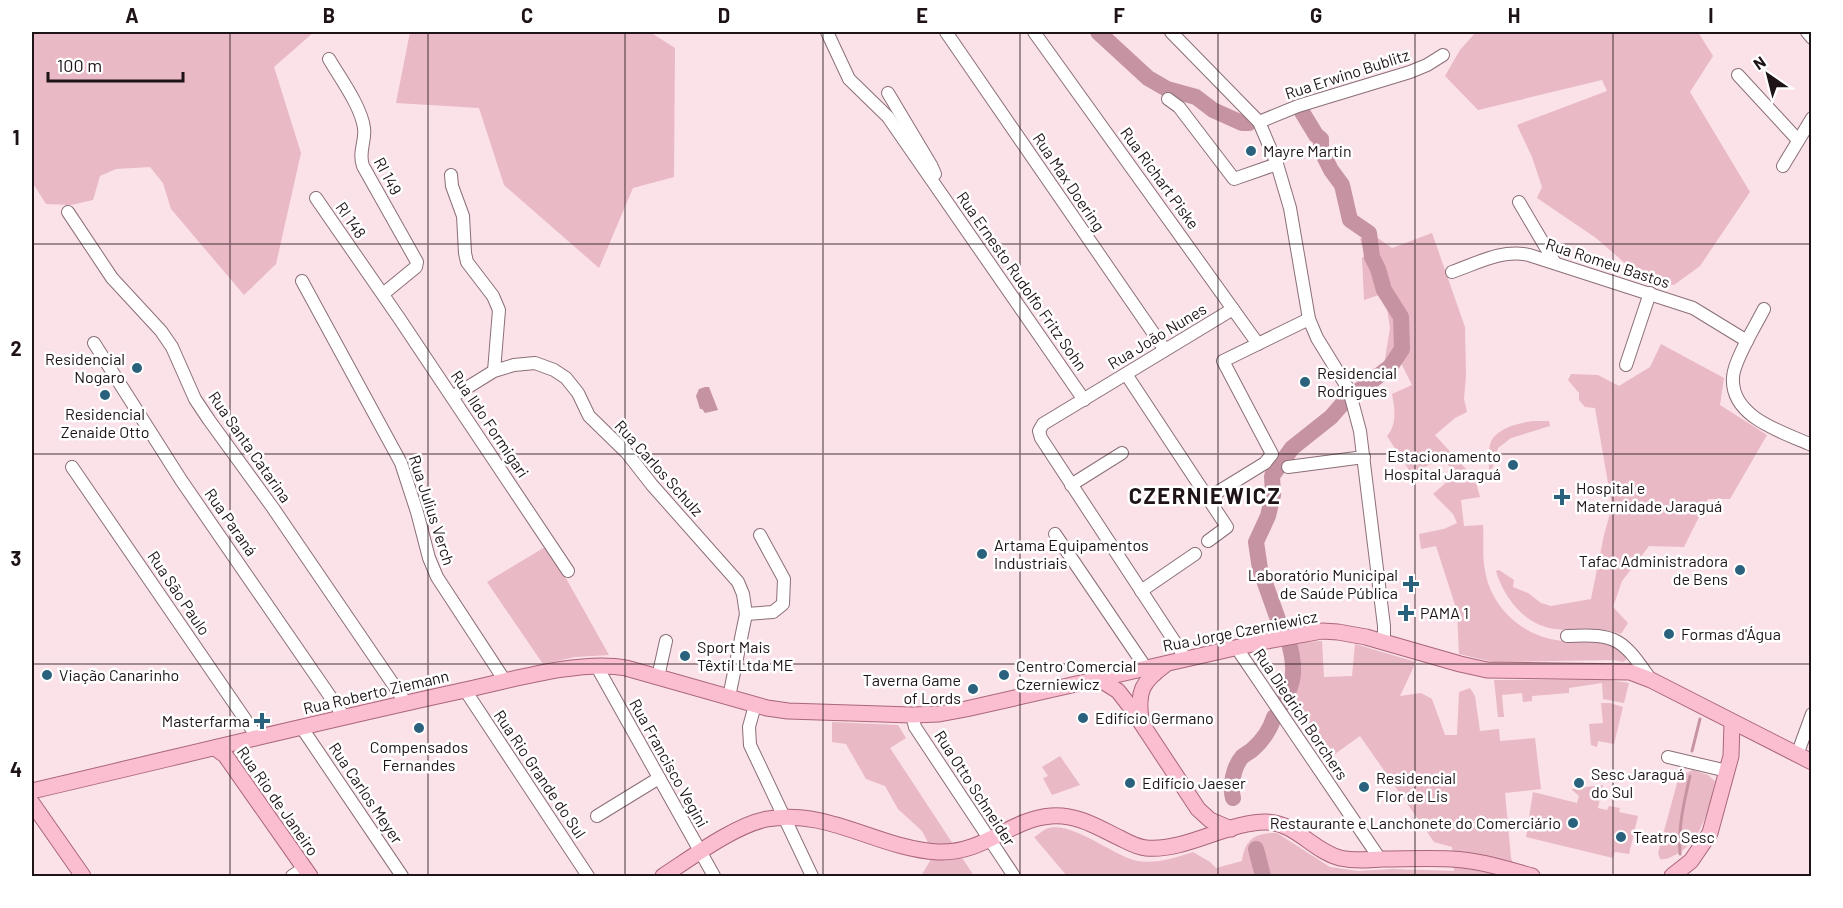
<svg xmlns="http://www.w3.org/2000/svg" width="1843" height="908" font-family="Barlow,sans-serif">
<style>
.green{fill:#e9b9c5}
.water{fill:#c593a1}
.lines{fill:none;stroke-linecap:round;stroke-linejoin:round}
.stream{stroke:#c593a1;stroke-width:3}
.river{stroke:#c593a1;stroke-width:16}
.minor-casing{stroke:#8b6f76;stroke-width:14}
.major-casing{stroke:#aa667a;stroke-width:17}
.minor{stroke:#fff;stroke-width:12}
.major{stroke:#fabed0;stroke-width:15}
.grid{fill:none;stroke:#1e1316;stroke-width:1.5;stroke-opacity:0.55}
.poi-dot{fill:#2a617c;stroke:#fff;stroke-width:2}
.labels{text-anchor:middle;stroke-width:5;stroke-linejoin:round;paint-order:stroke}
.street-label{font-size:16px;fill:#1e1316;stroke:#fff}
.poi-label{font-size:16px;fill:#1e1316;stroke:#fff;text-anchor:start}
.district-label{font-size:22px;font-weight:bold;letter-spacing:1.5px;fill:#1e1316;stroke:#fff}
.neatline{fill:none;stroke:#1e1316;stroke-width:2}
.grid-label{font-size:20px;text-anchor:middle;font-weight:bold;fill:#1e1316}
</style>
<rect width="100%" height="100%" fill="#fbe1e8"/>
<g class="green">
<path d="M32,32H314L274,67L301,153L276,264L244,295L171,209L163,183L150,167L116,169L100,176L93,200L71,205L46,204L32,182Z"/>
<path d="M410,32H650L675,48L674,177L633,188L599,268L504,185L479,108L396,103Z"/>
<path d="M1476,32H1698L1713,56L1690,92L1750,192L1700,266L1674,285L1641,277L1596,238L1537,198L1542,187L1532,157L1517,125L1607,91L1602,80L1478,110L1445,76L1460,50Z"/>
<path d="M1432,233L1465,327L1466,376L1464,399L1467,412L1455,418L1435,435L1475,479L1480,497L1461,500L1464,526L1483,525C1484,540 1482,556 1485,571C1491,606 1520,634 1556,640C1572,643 1589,641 1606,642L1614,646L1625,655L1626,660L1623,662L1614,660L1493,662L1459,654L1457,611L1436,546L1421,549L1419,534L1444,529L1457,523L1453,514L1433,494L1456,474L1443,459L1411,473L1387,436C1397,425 1395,408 1392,394L1412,385L1401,363L1392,366L1360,392L1357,387L1379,372L1384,365L1390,328L1387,308L1379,295L1364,300L1362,258L1365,256L1360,239L1372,234L1392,248Z"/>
<path d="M1661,344L1724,378L1720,405L1767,435L1730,499H1708L1684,547L1649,546L1622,581L1613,607L1628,623L1621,634C1597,625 1579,632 1556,629C1525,626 1504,598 1496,571L1499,570L1514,580L1513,587L1528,593L1541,603L1551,606L1591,599L1604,535L1612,506L1595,408L1585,407L1579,400V393L1568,380L1571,374L1598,375L1619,386L1650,367Z"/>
<path d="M1533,421H1549L1550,426L1511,438L1498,448L1492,469H1489C1489,461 1488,452 1490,445C1494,428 1520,423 1533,421Z"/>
<path d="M545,547L567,580L609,655L575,657L543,664L487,582Z"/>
<path d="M1322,641L1324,677L1352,676L1355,644L1416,662L1400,696L1421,693L1432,699L1445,735H1457L1459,692L1470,688L1475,696L1480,731L1499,729L1500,741L1535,738L1541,789L1505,793L1511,858L1519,876H1067L1034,837C1038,835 1042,831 1046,829C1070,819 1113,856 1137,861C1156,864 1175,858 1193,852L1210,862L1216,868L1242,861C1245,839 1255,833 1277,833L1330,867L1358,871L1392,869L1454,871L1452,847L1434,842L1360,736L1332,756L1292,698L1283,704L1278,695C1291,679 1289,666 1284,647L1304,642Z"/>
<path d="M1603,679L1629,683L1624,703L1603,699L1602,683L1569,688V693L1532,696V701L1523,702L1522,693L1502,695L1504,717H1498L1494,680Z"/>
<path d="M1601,703H1610L1623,707L1614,744L1598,741L1597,747L1591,745L1589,724L1603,723Z"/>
<path d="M832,722L898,725L906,738L890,748L974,876H921L934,854L922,831L898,809L885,786L866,779L846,744L832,742Z"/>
<path d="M1060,756L1080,785L1052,795L1043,778L1048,776L1042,767Z"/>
<path d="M1693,770L1708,775L1715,781C1709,806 1703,840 1677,854C1671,857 1667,860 1660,859L1658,853L1679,776Z"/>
<path d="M1603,785L1598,808L1607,810L1609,806L1620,808L1619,812L1638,816L1629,854L1615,852L1613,858L1526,837L1533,792L1577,803L1579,796L1571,789Z"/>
</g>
<path class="water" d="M705,387H709L718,410L705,413L702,409H700L696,396L699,389Z"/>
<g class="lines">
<g class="stream">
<path d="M1692,751L1700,719"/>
<path d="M1680,854C1678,827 1684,802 1690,776"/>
</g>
<g class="river">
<path d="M1098,32L1148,78L1167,89L1196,97L1213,110L1242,123H1249"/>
<path d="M1302,112L1316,135L1321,139V150L1331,170L1342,185L1350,220L1369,233L1372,257L1378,269L1384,290L1401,317L1402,349L1390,367L1357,392"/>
<path d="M1280,625L1260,569L1256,542L1268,516L1273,495L1272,476L1292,448L1331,417L1345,401"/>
<path d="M1281,706C1294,683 1296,672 1290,647"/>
<path d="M1233,798C1230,787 1233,767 1242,757C1245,754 1250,752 1253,749C1263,740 1270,730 1274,717"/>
<path d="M1256,849L1263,876"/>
</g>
<defs>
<g id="minor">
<path d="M827,32L849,79L888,117L1084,400"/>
<path d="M946,32L1165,350"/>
<path d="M1034,32L1258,344"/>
<path d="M1171,32L1259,122L1277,164L1290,208L1309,319L1317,338L1349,390L1360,431L1384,626V642"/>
<path d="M1807,32L1812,38"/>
<path d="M329,59C340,78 361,106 364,128C366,141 358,152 363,166L417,262L416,267L383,294"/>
<path d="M1738,75L1798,140"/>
<path d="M888,93L931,165L935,174"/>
<path d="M1168,99L1179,107L1234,179L1277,164"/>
<path d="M1259,122L1298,106L1410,72L1427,65L1443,55"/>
<path d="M1783,166L1812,118"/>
<path d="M451,175L452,186L463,216L465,253L467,262L493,296L499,310L494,371"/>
<path d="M316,198L399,318L568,571"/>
<path d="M1519,202L1555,263"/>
<path d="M68,212L112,278L161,331L172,347L195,399L209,420L273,508L406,703"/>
<path d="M1452,272C1478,263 1501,249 1529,255L1693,308L1747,341"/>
<path d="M302,281L401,463L417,512L429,558L437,577L505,681"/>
<path d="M1764,309C1756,325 1734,360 1733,377C1730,417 1782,432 1812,445"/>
<path d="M94,343L181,480L345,718"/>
<path d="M1626,365L1650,293"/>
<path d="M1126,374L1227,527L1208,541"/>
<path d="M452,397L494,371L514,365L535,363L554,370L566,378L578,393L589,416L627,453L652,485L738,582L743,594L746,614L729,697"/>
<path d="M72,467L258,738"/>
<path d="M1288,467L1364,457"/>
<path d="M1071,485L1122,453"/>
<path d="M1208,498L1265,463L1272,454L1223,361L1309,319"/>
<path d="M1055,534L1146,668"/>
<path d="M1141,591L1195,554"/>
<path d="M746,614L773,612L783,604L784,579L760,535"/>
<path d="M1567,636C1618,633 1623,640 1651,680"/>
<path d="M1236,647L1380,859"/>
<path d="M1186,659L1041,438L1039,431L1043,424L1233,309"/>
<path d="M596,665L714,876"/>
<path d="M658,677L666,641"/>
<path d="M465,690L588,876"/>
<path d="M755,705L749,727L750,745L812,876"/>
<path d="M912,715L915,727L1014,876"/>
<path d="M302,728L402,876"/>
<path d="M1797,755L1812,714"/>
<path d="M1668,757L1727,771"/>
<path d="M597,816L659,778"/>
<path d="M292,876L304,868"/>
</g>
<g id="major">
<path d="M1099,679L1118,691L1132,709L1198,809L1210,820L1231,829"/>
<path d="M1141,720C1137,691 1142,682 1165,665"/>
<path d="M215,748L225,755L310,876"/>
<path d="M32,791C173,758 314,723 456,692C505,682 578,659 626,668L767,708L788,711L912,715L939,714L966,709L1261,642L1322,631L1338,632L1366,637L1460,664L1487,670L1630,672L1651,680L1812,762"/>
<path d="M32,803L83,876"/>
<path d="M663,876C691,858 735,825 767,819C828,808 879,849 938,852C984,854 1010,819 1051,816C1077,814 1097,827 1120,838C1128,842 1136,847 1146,848C1185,852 1229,821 1267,822C1296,823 1313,851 1340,858C1354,861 1368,860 1382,859C1405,859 1428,858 1451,859C1479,860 1506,869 1532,876"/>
<path d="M1672,876L1691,861L1710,833L1731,756L1732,723"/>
</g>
</defs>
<use href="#minor" class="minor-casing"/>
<use href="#major" class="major-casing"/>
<use href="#minor" class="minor"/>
<use href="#major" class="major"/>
</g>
<path class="grid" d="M230,32V876M428,32V876M625,32V876M823,32V876M1020,32V876M1218,32V876M1415,32V876M1613,32V876M32,244H1812M32,454H1812M32,664H1812"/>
<g class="poi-dot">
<circle cx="1251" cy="151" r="6"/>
<circle cx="137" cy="368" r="6"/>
<circle cx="1305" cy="382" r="6"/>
<circle cx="105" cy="395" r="6"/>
<circle cx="1513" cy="465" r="6"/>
<path d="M1559 488h6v6h6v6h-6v6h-6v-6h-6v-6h6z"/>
<circle cx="982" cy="554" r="6"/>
<circle cx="1740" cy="570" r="6"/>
<path d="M1408 575h6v6h6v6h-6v6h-6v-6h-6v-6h6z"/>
<path d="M1403 604h6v6h6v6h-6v6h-6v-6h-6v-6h6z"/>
<circle cx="1669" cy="634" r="6"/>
<circle cx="685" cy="656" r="6"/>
<circle cx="47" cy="675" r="6"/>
<circle cx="1004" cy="675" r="6"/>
<circle cx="973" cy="689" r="6"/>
<circle cx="1083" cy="718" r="6"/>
<path d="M259 712h6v6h6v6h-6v6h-6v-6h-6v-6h6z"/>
<circle cx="419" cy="728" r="6"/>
<circle cx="1130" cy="783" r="6"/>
<circle cx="1579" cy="783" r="6"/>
<circle cx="1364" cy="787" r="6"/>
<circle cx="1573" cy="823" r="6"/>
<circle cx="1621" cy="837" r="6"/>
</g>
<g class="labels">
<g class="street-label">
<text transform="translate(1347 74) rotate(-18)" y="6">Rua Erwino Bublitz</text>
<text transform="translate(388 176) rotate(62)" y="6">RI 149</text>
<text transform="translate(1160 178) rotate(54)" y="6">Rua Richart Piske</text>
<text transform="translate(1069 182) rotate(56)" y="6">Rua Max Doering</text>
<text transform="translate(351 220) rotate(55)" y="6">RI 148</text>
<text transform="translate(1608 263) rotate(18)" y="6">Rua Romeu Bastos</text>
<text transform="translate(1022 281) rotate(55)" y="6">Rua Ernesto Rudolfo Fritz Sohn</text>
<text transform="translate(1157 336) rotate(-31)" y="6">Rua João Nunes</text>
<text transform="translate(490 424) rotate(56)" y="6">Rua Ildo Formigari</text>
<text transform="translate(250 447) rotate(55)" y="6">Rua Santa Catarina</text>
<text transform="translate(659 468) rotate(48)" y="6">Rua Carlos Schulz</text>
<text transform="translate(432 510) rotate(72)" y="6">Rua Julius Verch</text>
<text transform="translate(231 522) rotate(55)" y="6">Rua Paraná</text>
<text transform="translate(179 593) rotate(56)" y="6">Rua São Paulo</text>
<text transform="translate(1240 631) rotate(-11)" y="6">Rua Jorge Czerniewicz</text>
<text transform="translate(376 692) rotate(-13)" y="6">Rua Roberto Ziemann</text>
<text transform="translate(1301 714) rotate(56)" y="6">Rua Diedrich Borchers</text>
<text transform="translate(669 763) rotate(61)" y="6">Rua Francisco Vegini</text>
<text transform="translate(540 774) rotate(56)" y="6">Rua Rio Grande do Sul</text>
<text transform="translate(975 788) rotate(57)" y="6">Rua Otto Schneider</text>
<text transform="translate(366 793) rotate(56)" y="6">Rua Carlos Meyer</text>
<text transform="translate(278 801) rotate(55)" y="6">Rua Rio de Janeiro</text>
</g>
<g class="poi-label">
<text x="1263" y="157">Mayre Martin</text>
<text x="125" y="365" text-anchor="end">Residencial<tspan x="125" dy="18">Nogaro</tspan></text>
<text x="1317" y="379">Residencial<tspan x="1317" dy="18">Rodrigues</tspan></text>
<text x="105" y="420" text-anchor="middle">Residencial<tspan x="105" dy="18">Zenaide Otto</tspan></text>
<text x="1501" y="462" text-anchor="end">Estacionamento<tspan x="1501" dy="18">Hospital Jaraguá</tspan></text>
<text x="1576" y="494">Hospital e<tspan x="1576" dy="18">Maternidade Jaraguá</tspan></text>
<text x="994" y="551">Artama Equipamentos<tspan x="994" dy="18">Industriais</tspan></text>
<text x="1728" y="567" text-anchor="end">Tafac Administradora<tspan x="1728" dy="18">de Bens</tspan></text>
<text x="1398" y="581" text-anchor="end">Laboratório Municipal<tspan x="1398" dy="18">de Saúde Pública</tspan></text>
<text x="1420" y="619">PAMA 1</text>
<text x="1681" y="640">Formas d'Água</text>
<text x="697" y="653">Sport Mais<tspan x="697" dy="18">Têxtil Ltda ME</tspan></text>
<text x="1016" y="672">Centro Comercial<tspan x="1016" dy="18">Czerniewicz</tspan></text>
<text x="59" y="681">Viação Canarinho</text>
<text x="961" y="686" text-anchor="end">Taverna Game<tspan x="961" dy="18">of Lords</tspan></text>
<text x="1095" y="724">Edifício Germano</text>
<text x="250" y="727" text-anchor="end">Masterfarma</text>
<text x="419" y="753" text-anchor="middle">Compensados<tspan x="419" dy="18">Fernandes</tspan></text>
<text x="1591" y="780">Sesc Jaraguá<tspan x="1591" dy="18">do Sul</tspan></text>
<text x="1376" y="784">Residencial<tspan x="1376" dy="18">Flor de Lis</tspan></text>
<text x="1142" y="789">Edifício Jaeser</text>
<text x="1561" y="829" text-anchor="end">Restaurante e Lanchonete do Comerciário</text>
<text x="1633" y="843">Teatro Sesc</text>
</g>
<g class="district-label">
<text x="1205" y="504">CZERNIEWICZ</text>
</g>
</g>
<rect width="1843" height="908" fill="none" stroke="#ffffff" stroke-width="66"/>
<g transform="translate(1768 75) rotate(325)" stroke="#ffffff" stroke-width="4.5" paint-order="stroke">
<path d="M0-4.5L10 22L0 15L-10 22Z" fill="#1e1316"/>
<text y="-9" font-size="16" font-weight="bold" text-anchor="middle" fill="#1e1316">N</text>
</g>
<path d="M48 72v9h135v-9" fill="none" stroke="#1e1316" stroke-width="3"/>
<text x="57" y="72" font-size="18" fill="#1e1316" stroke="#ffffff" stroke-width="4.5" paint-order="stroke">100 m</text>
<rect x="33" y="33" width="1777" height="842" class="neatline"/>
<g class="grid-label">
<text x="132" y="23">A</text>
<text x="329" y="23">B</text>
<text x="527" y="23">C</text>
<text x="724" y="23">D</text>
<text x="922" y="23">E</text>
<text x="1119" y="23">F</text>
<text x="1316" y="23">G</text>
<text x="1514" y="23">H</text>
<text x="1711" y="23">I</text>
<text x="16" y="145">1</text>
<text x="16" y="356">2</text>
<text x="16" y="566">3</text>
<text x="16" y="777">4</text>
</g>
</svg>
